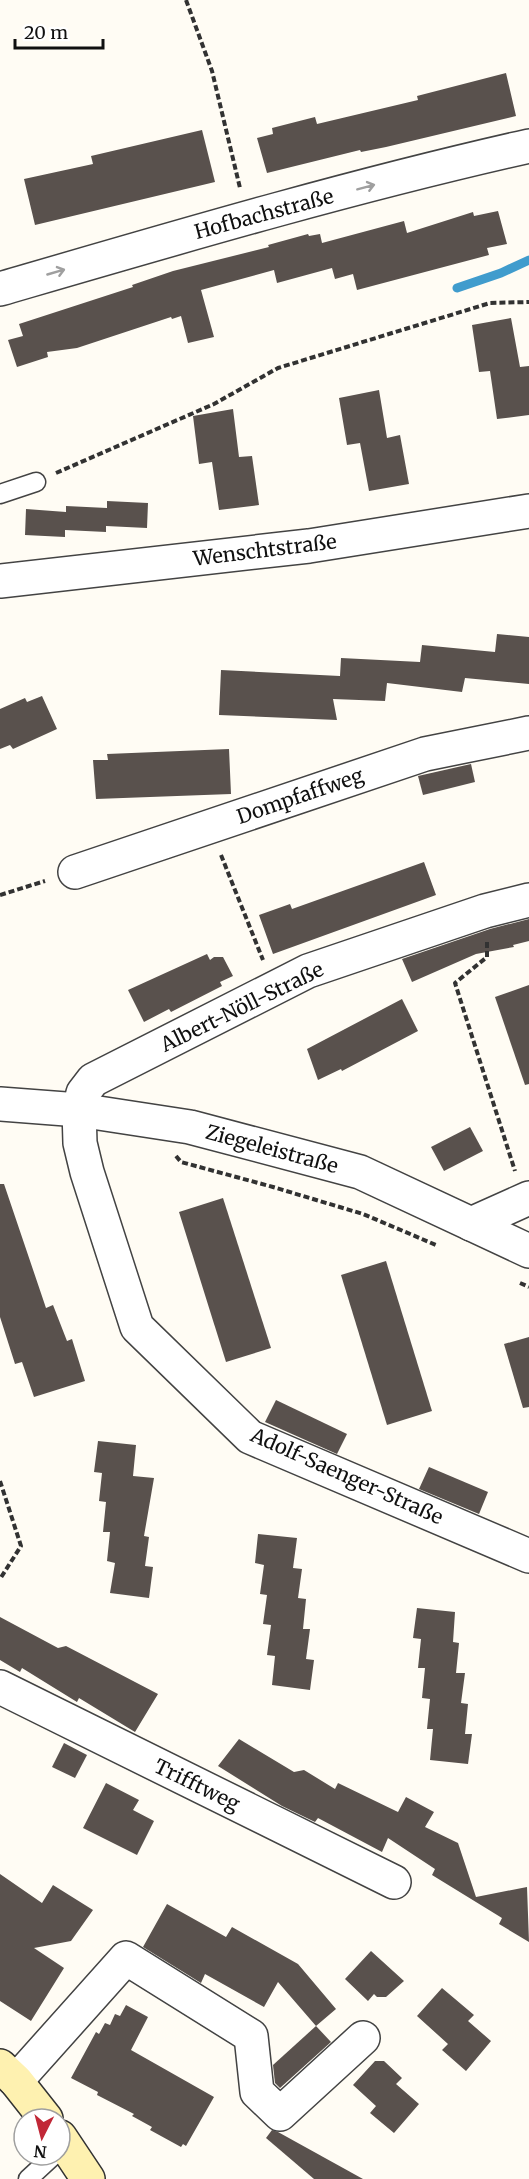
<svg xmlns="http://www.w3.org/2000/svg" width="529" height="2179" font-family="Merriweather,serif">
<style>
.lines{fill:none;stroke-linecap:round;stroke-linejoin:round}
.stream{stroke:#409ccd;stroke-width:9}
.building{fill:#59514d}
.lane-casing{stroke:#434343;stroke-width:21}
.street-casing{stroke:#434343;stroke-width:36}
.secondary-casing{stroke:#323232;stroke-width:36}
.path{stroke:#323232;stroke-width:4;stroke-dasharray:6 3;stroke-linecap:butt}
.lane{stroke:#fff;stroke-width:18}
.street{stroke:#fff;stroke-width:33}
.secondary{stroke:#fef1b0;stroke-width:33}
.oneway{stroke:#9f9f9f}
.labels{text-anchor:middle;stroke-width:6;stroke-linejoin:round;paint-order:stroke}
.street-label{font-size:20px;fill:#101010;stroke:#fff}
</style>
<rect width="100%" height="100%" fill="#fffcf4"/>
<g class="lines">
<path class="stream" d="M457,288L501,273L529,260"/>
</g>
<g class="building">
<path d="M506,73L516,116L386,147L361,152L360,150L267,173L257,138L273,134L272,128L315,117L317,124L418,100L417,96Z"/>
<path d="M202,130L215,182L35,225L24,179L93,164L91,156Z"/>
<path d="M498,211L507,244L487,248L489,255L357,290L353,274L335,279L332,268L277,283L274,270L201,290L214,337L188,343L181,316L172,319L171,317L77,348L47,352L48,357L17,367L8,340L23,336L19,324L133,287L132,285L173,271L269,247L268,245L308,234L309,236L320,234L322,243L404,221L407,233L473,212L474,216Z"/>
<path d="M511,318L520,367L529,366V415L497,419L490,371L479,372L472,325Z"/>
<path d="M379,390L387,438L400,435L409,484L369,491L360,443L347,445L339,398Z"/>
<path d="M233,409L239,457L252,456L259,505L219,510L212,462L199,464L193,416Z"/>
<path d="M107,501L148,503L147,528L106,526V532L65,530V537L25,535L26,509L66,512V506L107,508Z"/>
<path d="M497,634L529,637V684L465,678L462,692L387,683L385,701L333,699L337,720L219,715L221,670L340,676L341,658L420,662L422,645L495,652Z"/>
<path d="M42,696L57,729L13,749L10,745L0,749V709L25,698L27,702Z"/>
<path d="M229,749L231,794L96,799L93,760H108L107,754Z"/>
<path d="M471,764L475,782L423,795L418,776Z"/>
<path d="M424,862L436,895L273,954L259,915L290,904L292,909Z"/>
<path d="M529,919V941L513,945L514,947L476,954L412,982L402,959L490,929Z"/>
<path d="M207,954L210,960L214,957H223L233,976L220,982L222,986L171,1012L169,1009L144,1022L128,990Z"/>
<path d="M529,985V1084L525,1085L495,997Z"/>
<path d="M402,999L418,1031L342,1071L341,1069L318,1080L307,1049Z"/>
<path d="M470,1127L483,1151L444,1171L431,1147Z"/>
<path d="M0,1184H4L46,1308L53,1305L67,1341L72,1339L85,1381L34,1397L22,1362L15,1364L0,1317Z"/>
<path d="M223,1198L271,1348L226,1362L179,1212Z"/>
<path d="M386,1261L432,1411L387,1425L341,1275Z"/>
<path d="M529,1337V1407L523,1408L504,1344Z"/>
<path d="M276,1400L347,1434L337,1454L265,1422Z"/>
<path d="M98,1441L136,1445L133,1476L154,1478L144,1536L149,1537L145,1566L153,1567L149,1598L110,1593L115,1563L107,1561L110,1532H103L106,1502L99,1501L102,1473L94,1472Z"/>
<path d="M429,1467L488,1492L479,1514L419,1489Z"/>
<path d="M258,1534L297,1538L293,1568L302,1569L298,1598L306,1599L303,1629H310L306,1659L314,1660L310,1690L272,1685L275,1656L267,1655L271,1625L263,1624L267,1595L260,1594L264,1565L255,1563Z"/>
<path d="M417,1608L455,1612L453,1642L459,1643L456,1673H465L461,1703L468,1704L465,1734H472L468,1764L430,1760L433,1729H427L430,1699L422,1698L425,1668H418L421,1639L413,1638Z"/>
<path d="M0,1617L58,1648L66,1646L158,1694L135,1732L79,1698L77,1702L22,1668L20,1672L0,1660Z"/>
<path d="M239,1739L294,1772L304,1770L335,1789L338,1783L398,1812L406,1797L434,1812L425,1827L458,1843L476,1897L527,1887L529,1942L499,1924L502,1918L432,1875L435,1869L388,1838L382,1852L318,1818L315,1822L282,1806L218,1766Z"/>
<path d="M64,1743L87,1755L75,1778L52,1767Z"/>
<path d="M106,1783L139,1800L133,1810L154,1821L137,1855L83,1828Z"/>
<path d="M0,1874L42,1903L53,1885L93,1910L71,1941L34,1948L64,1968L31,2021L0,2001Z"/>
<path d="M167,1904L226,1937L232,1927L298,1964L336,2009L316,2026L278,1982L264,2007L205,1974L201,1983L143,1947Z"/>
<path d="M371,1951L404,1981L386,1997H377L374,1994L368,2001L345,1979Z"/>
<path d="M442,1988L474,2015L468,2021L491,2041L466,2071L442,2050L448,2044L417,2016Z"/>
<path d="M126,2005L148,2017L131,2050L214,2097L186,2146L183,2144L181,2147L150,2130L152,2127L132,2116L134,2114L97,2095L98,2092L71,2078L96,2032L99,2034L105,2023L110,2025L115,2014L120,2016Z"/>
<path d="M316,2026L331,2042L280,2088L275,2083L273,2065Z"/>
<path d="M375,2061H384L402,2078L396,2084L419,2104L394,2133L370,2113L376,2106L353,2085Z"/>
<path d="M272,2130L278,2132L363,2179H314L266,2138Z"/>
</g>
<g class="lines">
<defs>
<g id="lane">
<path d="M0,494L36,482"/>
<path d="M28,2179L54,2155"/>
</g>
<g id="street">
<path d="M0,289C175,238 351,186 529,146"/>
<path d="M0,581L309,546L529,511"/>
<path d="M75,872L425,754L529,733"/>
<path d="M529,900L485,911L308,971L93,1080L83,1093L79,1110L80,1143L87,1172L137,1327L250,1437L529,1556"/>
<path d="M0,1104L79,1110L190,1127L360,1172L529,1251"/>
<path d="M471,1224L529,1198"/>
<path d="M0,1687L394,1882"/>
<path d="M16,2081L126,1958L251,2036L257,2092L280,2114L363,2038"/>
</g>
<g id="secondary">
<path d="M0,2066L16,2081L46,2119"/>
<path d="M60,2137L88,2179"/>
</g>
</defs>
<use href="#lane" class="lane-casing"/>
<use href="#street" class="street-casing"/>
<use href="#secondary" class="secondary-casing"/>
<g class="path">
<path d="M186,0L212,71L240,188"/>
<path d="M56,473L214,404L278,368L490,303L529,302"/>
<path d="M221,855L263,960"/>
<path d="M0,895L45,881"/>
<path d="M487,942V957L455,983L515,1171"/>
<path d="M176,1156L181,1162L273,1187L363,1214L436,1245"/>
<path d="M520,1283L529,1287"/>
<path d="M0,1481L21,1546L0,1579"/>
</g>
<use href="#lane" class="lane"/>
<use href="#street" class="street"/>
<use href="#secondary" class="secondary"/>
</g>
<defs><path id="oneway-shaft" d="M-6 0H5M1.5-3L5.5 0L1.5 3" fill="none" stroke-width="1.6" stroke-linecap="round" stroke-linejoin="round" transform="scale(1.5)"/></defs>
<g class="oneway">
<use href="#oneway-shaft" transform="translate(366 187) rotate(-15)"/>
<use href="#oneway-shaft" transform="translate(56 272) rotate(-16)"/>
</g>
<g class="labels">
<g class="street-label">
<text transform="translate(264 214) rotate(-15)" y="7">Hofbachstraße</text>
<text transform="translate(265 550) rotate(-7)" y="7">Wenschtstraße</text>
<text transform="translate(300 796) rotate(-19)" y="7">Dompfaffweg</text>
<text transform="translate(242 1007) rotate(-26)" y="7">Albert-Nöll-Straße</text>
<text transform="translate(272 1149) rotate(15)" y="7">Ziegeleistraße</text>
<text transform="translate(347 1476) rotate(24)" y="7">Adolf-Saenger-Straße</text>
<text transform="translate(197 1785) rotate(26)" y="7">Trifftweg</text>
</g>
</g>
<g transform="translate(42 2137) rotate(186)"><circle r="28" fill="#ffffff" stroke="#9f9f9f" stroke-width="1.5"/>
<path d="M0-4.5L10 22L0 15L-10 22Z" fill="#c12837"/>
<text y="-9" font-size="16" font-weight="bold" text-anchor="middle" fill="#101010">N</text>
</g>
<path d="M15 39v9h88v-9" fill="none" stroke="#101010" stroke-width="3"/>
<text x="24" y="39" font-size="18" fill="#101010" stroke="#ffffff" stroke-width="4.5" paint-order="stroke">20 m</text>
</svg>
